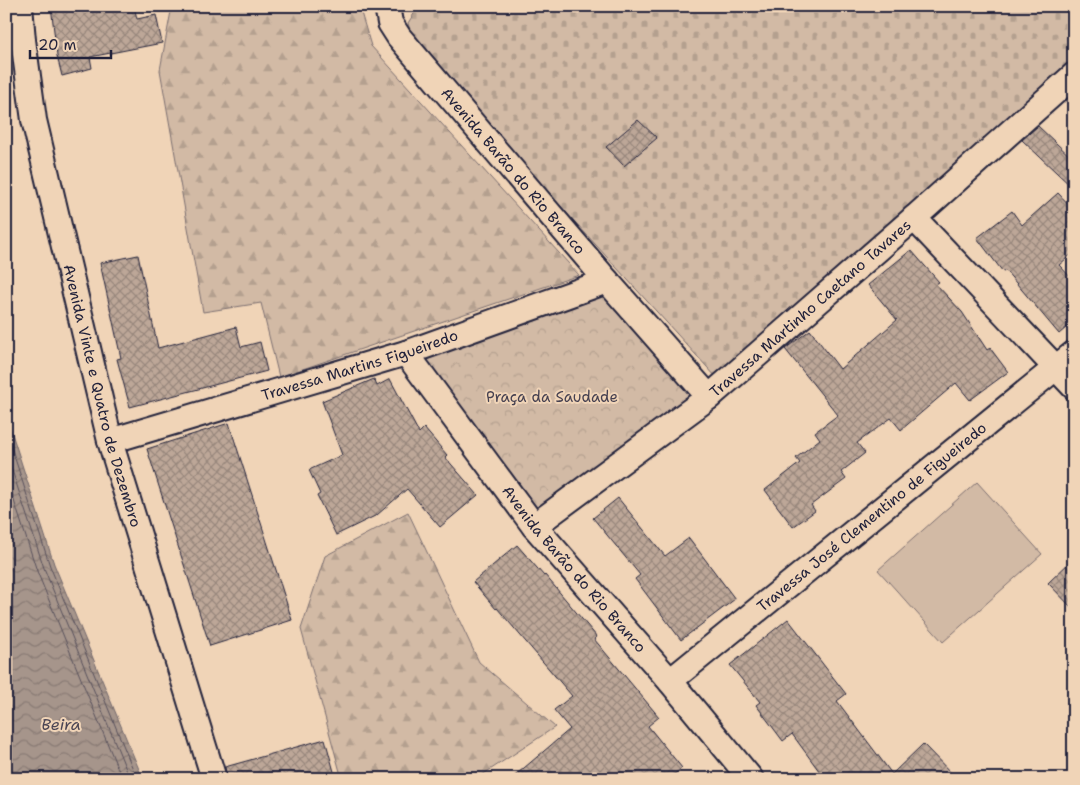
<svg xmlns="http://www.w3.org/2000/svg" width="1080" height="785" font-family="'Shantell Sans',sans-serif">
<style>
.forest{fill:url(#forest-firs);stroke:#7a6e70}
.cemetery{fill:url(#cemetery-stones);stroke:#7a6e70}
.park{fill:url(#park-crowns);stroke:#7a6e70}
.garden{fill:#d2baa5;stroke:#7a6e70}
.water{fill:url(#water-waves);stroke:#71676b}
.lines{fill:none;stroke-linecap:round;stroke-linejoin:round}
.shore{stroke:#57505b;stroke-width:1}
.building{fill:url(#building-cross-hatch);stroke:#22223b}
.minor-casing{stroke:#22223b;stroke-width:28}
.minor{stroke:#f0d4b7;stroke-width:24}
.labels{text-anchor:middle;stroke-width:4;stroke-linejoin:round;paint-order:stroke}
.street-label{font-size:15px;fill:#22223b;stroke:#f0d4b7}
.park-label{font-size:15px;fill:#454050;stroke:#f0d4b7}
.water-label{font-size:16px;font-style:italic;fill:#4a4453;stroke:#f0d4b7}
</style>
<defs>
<pattern id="forest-firs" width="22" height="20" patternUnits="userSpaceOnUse" patternTransform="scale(1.25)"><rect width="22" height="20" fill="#d2baa5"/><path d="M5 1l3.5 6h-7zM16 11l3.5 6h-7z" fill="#b4a08f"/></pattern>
<pattern id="cemetery-stones" width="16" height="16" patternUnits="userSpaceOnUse" patternTransform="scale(1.25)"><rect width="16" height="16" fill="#d2baa5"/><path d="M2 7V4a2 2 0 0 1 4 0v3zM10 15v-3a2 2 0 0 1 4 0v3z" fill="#b4a08f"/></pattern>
<pattern id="park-crowns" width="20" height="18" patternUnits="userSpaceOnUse" patternTransform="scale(1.25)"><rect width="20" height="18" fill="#d2baa5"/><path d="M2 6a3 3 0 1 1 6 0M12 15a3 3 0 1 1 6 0" fill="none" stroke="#b4a08f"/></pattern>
<pattern id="water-waves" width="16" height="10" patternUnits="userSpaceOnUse" patternTransform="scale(1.25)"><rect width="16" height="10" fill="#a6958b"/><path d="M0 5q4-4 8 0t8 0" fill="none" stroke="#877973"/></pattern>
<pattern id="building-cross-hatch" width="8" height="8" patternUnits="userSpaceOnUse" patternTransform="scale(1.25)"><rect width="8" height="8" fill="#bda798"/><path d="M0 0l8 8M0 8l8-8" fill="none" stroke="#99887d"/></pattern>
</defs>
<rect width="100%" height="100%" fill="#f0d4b7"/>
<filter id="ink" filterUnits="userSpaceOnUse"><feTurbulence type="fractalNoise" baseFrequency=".02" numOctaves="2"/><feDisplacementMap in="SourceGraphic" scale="10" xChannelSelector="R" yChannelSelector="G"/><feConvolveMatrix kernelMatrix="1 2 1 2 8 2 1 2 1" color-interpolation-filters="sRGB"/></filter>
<g filter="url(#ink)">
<g class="forest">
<path d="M172,6H359L371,46L579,275L279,377L261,303L203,312L160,70Z"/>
<path d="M408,512L479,662L555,727L476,779H342L301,629L325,556Z"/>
</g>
<path class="cemetery" d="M419,6H1074V58L717,378L414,45L408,23Z"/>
<path class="park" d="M605,288L699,396L534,515L415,355Z"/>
<path class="garden" d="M977,482L1042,554L943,642L878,570Z"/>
<path class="water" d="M6,415L54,564L143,779H6Z"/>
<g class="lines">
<g class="shore">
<path d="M6,431L50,566L137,779"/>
<path d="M6,452L44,568L130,779"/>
<path d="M6,476L37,571L122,779"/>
</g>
</g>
<g class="building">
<path d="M51,6H98L99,12L129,6H134L137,19L156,15L162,43L90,57L92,68L62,76L57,56Z"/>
<path d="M638,120L657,138L624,166L606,147Z"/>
<path d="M1038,126L1074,160V189L1022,140Z"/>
<path d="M1058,193L1074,210V252L1059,265L1074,281V321L1059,334L1006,271L1003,272L977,238L1012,211L1022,225Z"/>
<path d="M911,250L939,282L936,284L962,312L987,350L990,348L1008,372L970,400L956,383L901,430L891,418L857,443L865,453L841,472L846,479L811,505L815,511L793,527L765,490L800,463L796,458L820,439L815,432L838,415L785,349L810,330L840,369L897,320L868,285Z"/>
<path d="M138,255L158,348L236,327L241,347L260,342L267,371L130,407L117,359L121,358L100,263Z"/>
<path d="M374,379L377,386L390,379L419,433L424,428L447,455L445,457L478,495L440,527L407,489L377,515L336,535L317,496L320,494L309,470L342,455L322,401Z"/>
<path d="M229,423L292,620L210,646L147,449Z"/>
<path d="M618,498L665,556L689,538L735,599L681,640L635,579L640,575L593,518Z"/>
<path d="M517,545L544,576L545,575L597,637L594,639L659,717L648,726L682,768L668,779H511L570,729L554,710L572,696L497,608L496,609L473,582Z"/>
<path d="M1074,558V610L1048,583Z"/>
<path d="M788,619L846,694L837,701L892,774L923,744L957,779H825L792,734L783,741L756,705L760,702L730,665Z"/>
<path d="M325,739L336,779H227L225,767Z"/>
</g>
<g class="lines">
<defs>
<g id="minor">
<path id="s1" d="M20,6L23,40L34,120L110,441L214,779"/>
<path id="s2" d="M387,6L390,23L399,37L607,281L709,397"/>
<path d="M914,218L1074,387"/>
<path id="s3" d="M406,353L534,526L670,681L751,779"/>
<path id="s4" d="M110,441L406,353L607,281"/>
<path id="s5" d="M534,526L709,397L914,218L1074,75"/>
<path id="s6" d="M670,681L1074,353"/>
</g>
</defs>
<use href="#minor" class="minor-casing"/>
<use href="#minor" class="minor"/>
</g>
</g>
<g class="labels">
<g class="street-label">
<text dy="5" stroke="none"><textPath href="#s2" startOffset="210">Avenida Barão do Rio Branco</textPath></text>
<text dy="5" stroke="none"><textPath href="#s5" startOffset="352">Travessa Martinho Caetano Tavares</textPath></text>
<text dy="5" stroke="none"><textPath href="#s4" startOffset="261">Travessa Martins Figueiredo</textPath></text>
<text dy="5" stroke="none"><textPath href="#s1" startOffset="399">Avenida Vinte e Quatro de Dezembro</textPath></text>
<text dy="5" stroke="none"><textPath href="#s6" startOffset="260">Travessa José Clementino de Figueiredo</textPath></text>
<text dy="5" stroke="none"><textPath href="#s3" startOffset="274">Avenida Barão do Rio Branco</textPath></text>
</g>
<g class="park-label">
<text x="552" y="402">Praça da Saudade</text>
</g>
<g class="water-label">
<text x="61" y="730">Beira</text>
</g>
</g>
<rect width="1080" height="785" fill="none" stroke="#f0d4b7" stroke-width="25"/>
<rect x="12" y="12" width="1055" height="760" fill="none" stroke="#22223b" stroke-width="2" filter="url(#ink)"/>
<path d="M30 50v8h81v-8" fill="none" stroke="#22223b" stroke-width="2.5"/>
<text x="38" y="50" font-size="15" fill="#22223b" stroke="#f0d4b7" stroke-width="4" paint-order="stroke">20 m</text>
</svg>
